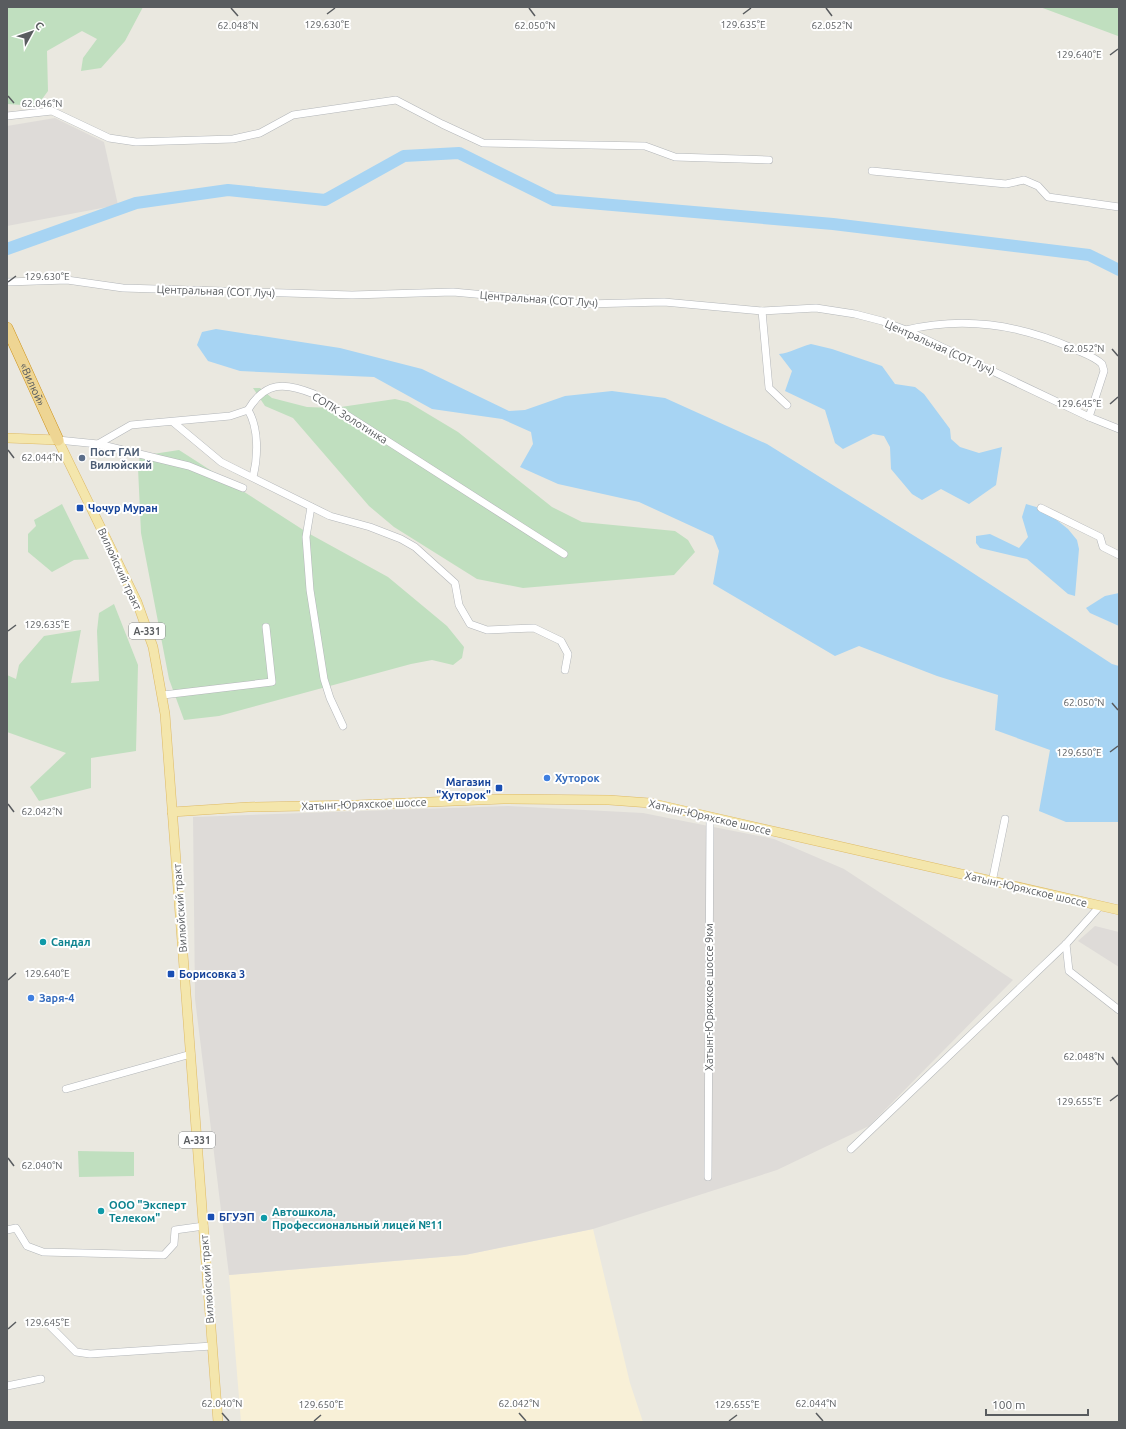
<svg xmlns="http://www.w3.org/2000/svg" width="1126" height="1429" font-family="Ubuntu,sans-serif">
<style>
.commercial{fill:#f8f0d7}
.industrial{fill:#dedbd8}
.green{fill:#c0dfbf}
.water{fill:#a7d4f3}
.lines{fill:none;stroke-linecap:round;stroke-linejoin:round}
.river{stroke:#a7d4f3;stroke-width:12}
.minor-casing{stroke:#b3b6b9;stroke-width:8}
.major-casing{stroke:#deba65;stroke-width:10}
.highway-casing{stroke:#ce931c;stroke-width:12}
.minor{stroke:#fff;stroke-width:7}
.major{stroke:#f4e6ac;stroke-width:9}
.highway{stroke:#eed593;stroke-width:11}
.ticks{fill:none;stroke:#595c5f;stroke-width:1.5}
.service-dot{fill:#5c6f8a;stroke:#fff;stroke-width:1.5}
.transit-dot{fill:#1a4fb4;stroke:#fff;stroke-width:1.5}
.shop-dot{fill:#3f7fe0;stroke:#fff;stroke-width:1.5}
.culture-dot{fill:#0f9aa8;stroke:#fff;stroke-width:1.5}
.labels{text-anchor:middle;stroke-width:4;stroke-linejoin:round;paint-order:stroke}
.shield{fill:#fff;stroke:#8b8d8f;stroke-width:1}
.shield-label{font-size:10px;font-weight:bold;fill:#595c5f}
.street-label{font-size:11px;fill:#595c5f;stroke:#fff}
.service-label{font-size:11px;font-weight:bold;fill:#4e5e75;stroke:#fff;text-anchor:start}
.transit-label{font-size:11px;font-weight:bold;fill:#164399;stroke:#fff;text-anchor:start}
.shop-label{font-size:11px;font-weight:bold;fill:#366cbe;stroke:#fff;text-anchor:start}
.culture-label{font-size:11px;font-weight:bold;fill:#0d838f;stroke:#fff;text-anchor:start}
.ticks-label{font-size:10px;text-anchor:middle;fill:#595c5f;stroke:#fff;stroke-width:4;stroke-linejoin:round;paint-order:stroke}
</style>
<rect width="100%" height="100%" fill="#eae8e0"/>
<path class="commercial" d="M593,1229L630,1383L643,1422H241L229,1275L465,1255Z"/>
<g class="industrial">
<path d="M55,118L104,142L118,205L7,226V126Z"/>
<path d="M508,806L643,813L774,839L844,869L1013,980L869,1126L777,1170L593,1229L465,1255L229,1275L195,999L193,817Z"/>
<path d="M1095,926L1119,932V967L1078,941Z"/>
</g>
<g class="green">
<path d="M7,7H143L125,41L101,68L81,71L83,58L97,39L82,31L47,51L48,91L37,106L7,104Z"/>
<path d="M1040,7H1119V36H1118Z"/>
<path d="M253,388H260L272,398L307,407L334,408L395,399L408,402L458,432L552,507L582,522L675,531L688,540L695,552L674,575L523,588L477,579L394,527L369,506L293,418L265,406Z"/>
<path d="M179,450L308,533L388,577L447,626L464,647L462,658L453,665L432,660L411,664L219,716L184,720L169,679L141,533L138,468L140,456Z"/>
<path d="M62,504L89,559L74,560L52,572L28,552V534L36,526L34,520Z"/>
<path d="M114,604L138,665L136,751L91,758V788L39,801L30,787L66,753L7,732V675L16,679L19,665L44,636L81,630L71,683L99,681L97,631L99,613Z"/>
<path d="M78,1151L134,1152V1176L79,1177Z"/>
</g>
<g class="water">
<path d="M216,329L340,348L422,369L509,411L525,410L565,396L612,391L665,398L767,444L953,560L1112,664L1119,666V822H1066L1039,811L1050,750L995,730L998,695L937,676L859,646L835,656L713,584L719,551L713,536L639,502L558,484L520,467L533,444L531,432L502,419L432,409L374,377L240,371L208,361L197,345L202,332Z"/>
<path d="M811,344L832,349L882,366L895,384L915,387L924,394L950,429L951,439L960,447L979,453L1002,447L996,485L969,504L941,489L922,500L912,494L891,469L890,447L884,436L873,434L843,449L835,443L825,410L785,391L792,371L779,354C790,353 799,347 811,344Z"/>
<path d="M1026,504L1043,509L1068,529L1077,540L1079,549L1075,596L1068,594L1027,559L980,548L976,543V536L990,534L1019,548L1028,537L1022,517Z"/>
<path d="M1119,593V626L1090,613L1086,608L1105,596Z"/>
</g>
<g class="lines">
<path class="river" d="M7,249L136,203L228,190L325,200L404,156L459,153L554,200L833,224L1089,255L1119,270"/>
<defs>
<g id="minor">
<path d="M7,116L52,111L109,138L136,142L233,139L260,133L293,115L396,100L442,124L483,143L645,146L675,157L769,160"/>
<path d="M872,171L1006,184L1024,180L1038,186L1048,197L1119,207"/>
<path d="M7,282L67,280L123,288L352,295L453,292L586,304L664,302L762,311L816,308L855,314L882,321L906,330L1089,417L1119,429"/>
<path d="M762,311L769,388L787,405"/>
<path d="M906,330C964,316 1018,324 1072,348C1082,353 1094,356 1102,364L1104,371L1089,417"/>
<path d="M248,410C259,428 258,457 253,477"/>
<path d="M173,422L221,462L233,468L330,516L370,527L401,539L415,547L455,583L459,605L470,624L487,630L534,628L561,641L568,654L565,670"/>
<path d="M58,440L98,444L189,466L243,488"/>
<path d="M98,444L131,425L230,416L248,410C265,381 285,382 314,394L564,554"/>
<path d="M311,507L306,537L310,590L324,679L330,698L343,726"/>
<path d="M1041,508L1100,537L1103,547L1119,555"/>
<path d="M163,695L272,682L266,627"/>
<path d="M992,882L1005,819"/>
<path d="M1066,944L1069,971L1119,1010"/>
<path d="M66,1089L191,1054"/>
<path d="M851,1149L1066,944L1100,906"/>
<path d="M708,1177L710,817"/>
<path d="M7,1230L16,1228L27,1246L43,1252L164,1255L174,1244L175,1230L204,1226"/>
<path d="M50,1326L76,1352L90,1354L212,1346"/>
<path d="M7,1386L41,1379"/>
</g>
<g id="major">
<path d="M7,438L58,440L137,602L153,647L165,714L218,1422"/>
<path d="M172,812L248,807L356,805L503,799L609,800L650,803L1119,910"/>
</g>
<g id="highway">
<path id="s1" d="M7,328L58,440"/>
</g>
</defs>
<use href="#minor" class="minor-casing"/>
<use href="#major" class="major-casing"/>
<use href="#highway" class="highway-casing"/>
<use href="#minor" class="minor"/>
<use href="#major" class="major"/>
<use href="#highway" class="highway"/>
</g>
<path class="ticks" d="M231,8L238,16M529,8L535,16M826,8L832,16M327,14L335,8M743,14L751,8M1110,55L1118,49M8,96L14,103M8,282L16,276M1112,349L1118,356M1110,404L1118,397M8,450L14,458M8,631L16,625M1112,703L1118,710M1110,752L1118,746M8,804L14,812M8,980L16,973M1112,1057L1118,1065M1110,1101L1118,1095M8,1158L14,1166M8,1329L16,1322M222,1413L229,1421M519,1413L526,1421M816,1413L823,1421M314,1421L321,1415M729,1421L737,1415"/>
<circle class="service-dot" cx="82" cy="458" r="4"/>
<g class="transit-dot">
<rect x="76" y="504" width="8" height="8" rx="2"/>
<rect x="495" y="784" width="8" height="8" rx="2"/>
<rect x="167" y="970" width="8" height="8" rx="2"/>
<rect x="207" y="1213" width="8" height="8" rx="2"/>
</g>
<g class="shop-dot">
<circle cx="547" cy="778" r="4"/>
<circle cx="31" cy="998" r="4"/>
</g>
<g class="culture-dot">
<circle cx="43" cy="942" r="4"/>
<circle cx="101" cy="1211" r="4"/>
<circle cx="264" cy="1218" r="4"/>
</g>
<g class="labels">
<g class="shield">
<rect x="129" y="623" width="36" height="16" rx="3"/>
<rect x="179" y="1132" width="36" height="16" rx="3"/>
</g>
<g class="shield-label">
<text x="147" y="635">А-331</text>
<text x="197" y="1144">А-331</text>
</g>
<g class="street-label">
<text transform="translate(216 291) rotate(2)" y="4">Центральная (СОТ Луч)</text>
<text transform="translate(539 299) rotate(4)" y="4">Центральная (СОТ Луч)</text>
<text transform="translate(940 347) rotate(24)" y="4">Центральная (СОТ Луч)</text>
<text dy="4" stroke="none"><textPath href="#s1" startOffset="62">«Вилюй»</textPath></text>
<text transform="translate(350 418) rotate(32)" y="4">СОПК Золотинка</text>
<text transform="translate(120 569) rotate(65)" y="4">Вилюйский тракт</text>
<text transform="translate(364 804) rotate(-2)" y="4">Хатынг-Юряхское шоссе</text>
<text transform="translate(710 817) rotate(13)" y="4">Хатынг-Юряхское шоссе</text>
<text transform="translate(1026 889) rotate(13)" y="4">Хатынг-Юряхское шоссе</text>
<text transform="translate(180 908) rotate(-94)" y="4">Вилюйский тракт</text>
<text transform="translate(709 997) rotate(-90)" y="4">Хатынг-Юряхское шоссе 9км</text>
<text transform="translate(207 1279) rotate(-94)" y="4">Вилюйский тракт</text>
</g>
<g class="service-label">
<text x="90" y="456">Пост ГАИ<tspan x="90" dy="13">Вилюйский</tspan></text>
</g>
<g class="transit-label">
<text x="88" y="512">Чочур Муран</text>
<text x="491" y="786" text-anchor="end">Магазин<tspan x="491" dy="13">"Хуторок"</tspan></text>
<text x="179" y="978">Борисовка 3</text>
<text x="219" y="1221">БГУЭП</text>
</g>
<g class="shop-label">
<text x="555" y="782">Хуторок</text>
<text x="39" y="1002">Заря-4</text>
</g>
<g class="culture-label">
<text x="51" y="946">Сандал</text>
<text x="109" y="1209">ООО "Эксперт<tspan x="109" dy="13">Телеком"</tspan></text>
<text x="272" y="1216">Автошкола,<tspan x="272" dy="13">Профессиональный лицей №11</tspan></text>
</g>
</g>
<g class="ticks-label">
<text x="327" y="28">129.630°E</text>
<text x="743" y="28">129.635°E</text>
<text x="238" y="29">62.048°N</text>
<text x="535" y="29">62.050°N</text>
<text x="832" y="29">62.052°N</text>
<text x="1079" y="58">129.640°E</text>
<text x="42" y="107">62.046°N</text>
<text x="47" y="280">129.630°E</text>
<text x="1084" y="352">62.052°N</text>
<text x="1079" y="407">129.645°E</text>
<text x="42" y="461">62.044°N</text>
<text x="47" y="628">129.635°E</text>
<text x="1084" y="706">62.050°N</text>
<text x="1079" y="756">129.650°E</text>
<text x="42" y="815">62.042°N</text>
<text x="47" y="977">129.640°E</text>
<text x="1084" y="1060">62.048°N</text>
<text x="1079" y="1105">129.655°E</text>
<text x="42" y="1169">62.040°N</text>
<text x="47" y="1326">129.645°E</text>
<text x="222" y="1407">62.040°N</text>
<text x="519" y="1407">62.042°N</text>
<text x="816" y="1407">62.044°N</text>
<text x="321" y="1408">129.650°E</text>
<text x="737" y="1408">129.655°E</text>
</g>
<rect width="1126" height="1429" fill="none" stroke="#595c5f" stroke-width="16"/>
<g transform="translate(32 32) rotate(50)" stroke="#ffffff" stroke-width="3" paint-order="stroke">
<path d="M0-3L7 15L0 10L-7 15Z" fill="#595c5f"/>
<text y="-6" font-size="11" font-weight="bold" text-anchor="middle" fill="#595c5f">С</text>
</g>
<path d="M986 1409v6h102v-6" fill="none" stroke="#595c5f" stroke-width="2"/>
<text x="992" y="1409" font-size="12" fill="#595c5f" stroke="#ffffff" stroke-width="3" paint-order="stroke">100 m</text>
</svg>
